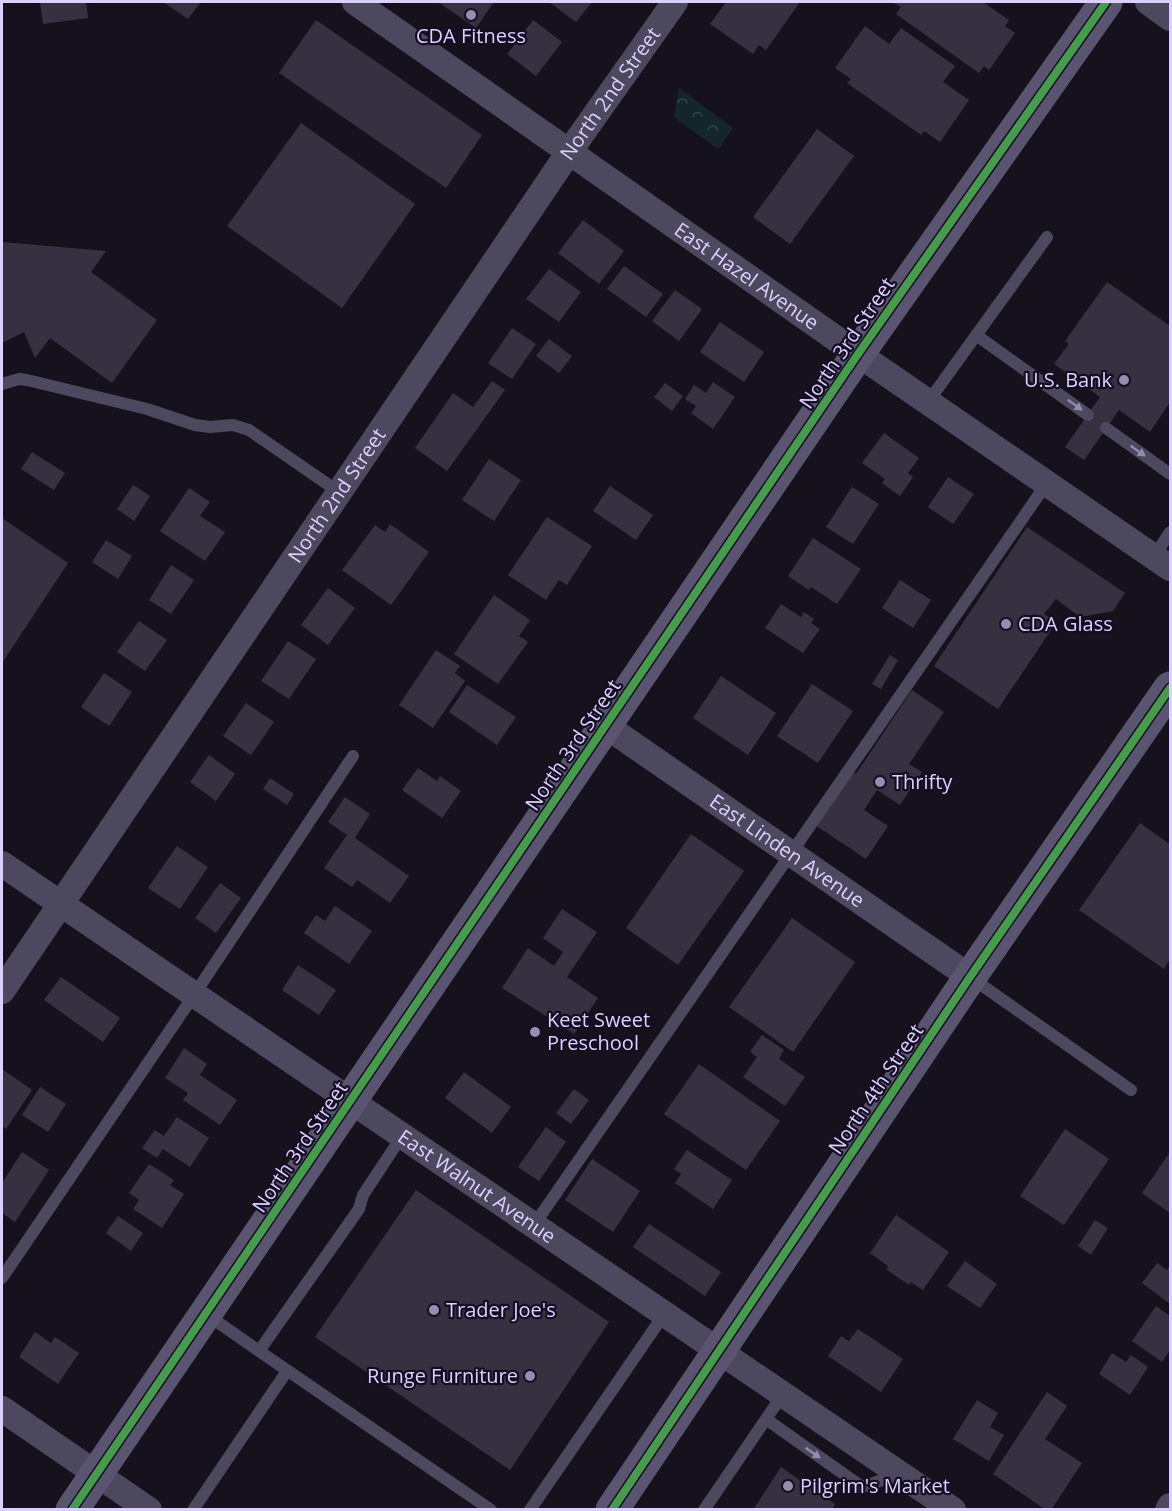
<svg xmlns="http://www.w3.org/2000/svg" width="1172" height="1511" font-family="'Open Sans',sans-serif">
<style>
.forest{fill:url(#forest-crowns)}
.building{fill:#363040}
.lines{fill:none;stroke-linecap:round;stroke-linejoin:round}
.lane{stroke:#4c485e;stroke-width:12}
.street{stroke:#4c485e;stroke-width:26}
.secondary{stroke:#5a5471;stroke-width:33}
.cycleway-casing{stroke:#150e22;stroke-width:11}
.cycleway{stroke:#469c4c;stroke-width:8}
.oneway{fill:#948cae}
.poi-dot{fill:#978eaf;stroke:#150e22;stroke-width:2}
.labels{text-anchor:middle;stroke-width:4.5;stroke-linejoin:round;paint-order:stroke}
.poi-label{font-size:20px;fill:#dcd1fe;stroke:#150e22;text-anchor:start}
.street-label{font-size:20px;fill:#dcd1fe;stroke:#150e22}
</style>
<defs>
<pattern id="forest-crowns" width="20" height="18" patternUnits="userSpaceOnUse" patternTransform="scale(1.5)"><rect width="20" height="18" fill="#13262a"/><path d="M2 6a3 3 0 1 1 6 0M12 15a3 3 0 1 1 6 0" fill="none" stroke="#35444a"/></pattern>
</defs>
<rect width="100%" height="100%" fill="#16121d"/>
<path class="forest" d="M679,88L733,128L718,149L674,117Z"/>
<g class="building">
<path d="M40,2H86L88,18L43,24Z"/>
<path d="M163,2H201L188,19Z"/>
<path d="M438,2H494L476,28Z"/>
<path d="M549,2H592L576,22Z"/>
<path d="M726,2H800L766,50L759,45L753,54L710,24Z"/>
<path d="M892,2H983L1009,20L1005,26L1015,33L989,70L984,66L979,73L896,14L901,7Z"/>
<path d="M316,20L482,135L446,188L279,73Z"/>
<path d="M533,20L562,42L536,76L507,54Z"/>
<path d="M865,26L889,44L901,28L955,66L943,82L969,100L940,142L924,131L921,135L847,83L851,79L835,68Z"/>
<path d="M301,123L415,204L342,308L227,226Z"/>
<path d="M817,129L854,156L790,244L753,217Z"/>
<path d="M583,220L624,251L599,284L558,253Z"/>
<path d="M2,242L106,251L91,272L157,320L112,383L50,338L35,358L24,332L2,343Z"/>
<path d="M624,266L663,294L646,317L607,289Z"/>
<path d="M549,269L581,292L559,322L526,299Z"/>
<path d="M1107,282L1170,326V402L1150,432L1119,410L1084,460L1065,447L1100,397L1054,364L1069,344L1065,341Z"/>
<path d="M675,290L702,309L679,341L652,321Z"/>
<path d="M720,322L764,352L744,382L700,352Z"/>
<path d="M512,328L536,344L512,379L488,363Z"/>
<path d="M549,339L572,356L559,373L536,356Z"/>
<path d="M492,381L505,390L447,471L415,448L453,393L473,407Z"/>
<path d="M713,382L735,397L713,429L691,413L696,406L685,399L694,385L706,393Z"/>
<path d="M665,383L683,396L672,411L654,397Z"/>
<path d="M884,433L919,458L908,473L913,477L900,496L882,483L885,479L862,463Z"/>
<path d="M32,452L65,473L54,490L21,469Z"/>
<path d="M489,459L521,480L494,521L462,500Z"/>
<path d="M948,477L974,494L953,524L928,507Z"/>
<path d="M133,485L150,496L134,521L117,509Z"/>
<path d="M610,486L653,515L636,540L593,511Z"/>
<path d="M852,487L879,504L853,544L826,527Z"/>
<path d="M189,488L210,502L200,516L225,532L205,561L160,531Z"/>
<path d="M547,517L592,546L567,585L559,580L546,600L508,575Z"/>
<path d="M2,518L68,563L2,663Z"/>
<path d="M390,524L429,552L391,605L342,570L375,525L385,532Z"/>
<path d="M1027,527L1125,593L1113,611L1080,617L1056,599L1044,614L1049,617L1051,630L998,709L934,666Z"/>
<path d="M813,538L861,569L837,604L811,587L809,590L788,576Z"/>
<path d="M106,540L132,556L118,579L92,562Z"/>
<path d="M171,565L194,580L171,614L149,600Z"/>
<path d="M900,580L931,600L913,628L882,608Z"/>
<path d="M328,588L355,608L328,645L301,625Z"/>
<path d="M494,595L530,620L519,636L528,642L498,684L454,654Z"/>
<path d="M781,604L801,617L804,612L814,619L811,623L820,629L803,653L765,628Z"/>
<path d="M139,621L167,640L145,671L117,652Z"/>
<path d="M288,641L316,659L289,699L261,681Z"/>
<path d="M436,650L460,666L455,673L465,681L433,728L399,705Z"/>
<path d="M890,655L898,660L881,689L872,684Z"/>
<path d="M104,673L132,692L109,726L81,707Z"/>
<path d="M721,676L776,713L748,755L693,718Z"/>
<path d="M812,684L853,711L818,763L777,736Z"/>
<path d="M467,685L516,717L497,745L449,712Z"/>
<path d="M912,690L944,712L909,764L922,772L900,805L877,790L864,810L888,826L866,859L815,825L851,771L856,774Z"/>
<path d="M246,703L274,722L251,755L223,736Z"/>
<path d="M209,755L235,774L216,801L190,782Z"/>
<path d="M418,768L437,781L440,776L461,791L442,818L402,790Z"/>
<path d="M270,778L294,794L287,805L263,789Z"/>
<path d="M345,797L370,814L355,838L409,876L390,903L357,880L352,887L324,868L347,835L328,822Z"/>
<path d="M1140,823L1168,843L1170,840V959L1164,969L1079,910Z"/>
<path d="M691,834L744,871L678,965L626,928Z"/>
<path d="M177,846L208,867L180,909L148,888Z"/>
<path d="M220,883L241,898L216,933L195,918Z"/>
<path d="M335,906L372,931L349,964L304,933L316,915L325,921Z"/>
<path d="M562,909L597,932L567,977L598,998L574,1034L502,988L528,948L554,966L563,952L543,938Z"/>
<path d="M792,918L855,962L793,1052L729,1007Z"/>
<path d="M298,965L336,990L319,1015L282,990Z"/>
<path d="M61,977L120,1018L103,1042L44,1000Z"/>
<path d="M762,1035L784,1050L779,1059L805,1077L785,1106L743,1077L757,1057L750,1052Z"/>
<path d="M184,1048L207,1064L200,1075L237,1100L220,1125L183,1100L188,1093L165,1078Z"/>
<path d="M699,1064L780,1121L746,1170L664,1114Z"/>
<path d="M2,1069L32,1090L6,1129L2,1126Z"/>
<path d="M464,1072L511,1107L492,1133L445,1098Z"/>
<path d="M40,1087L66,1104L48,1132L22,1115Z"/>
<path d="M574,1089L589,1100L571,1124L556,1113Z"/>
<path d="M177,1117L209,1138L190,1167L163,1149L157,1158L142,1148L155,1130L164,1136Z"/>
<path d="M546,1127L566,1142L539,1181L518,1167Z"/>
<path d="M1065,1129L1109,1159L1064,1225L1020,1196Z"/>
<path d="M687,1150L732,1180L713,1209L675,1183L681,1174L674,1169Z"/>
<path d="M22,1152L49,1170L15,1222L2,1213V1183Z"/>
<path d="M1170,1152V1213L1142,1193Z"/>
<path d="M592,1159L640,1191L613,1232L565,1200Z"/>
<path d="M149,1164L174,1180L170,1185L184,1194L162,1228L133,1209L139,1200L129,1193Z"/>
<path d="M416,1190L609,1322L510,1470L315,1337Z"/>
<path d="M896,1215L949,1252L923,1290L910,1282L909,1285L887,1270L888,1266L870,1253Z"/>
<path d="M118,1216L143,1233L131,1251L106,1233Z"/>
<path d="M1095,1220L1108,1228L1091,1255L1078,1246Z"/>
<path d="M649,1224L721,1272L705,1296L633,1247Z"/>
<path d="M965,1261L997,1284L980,1308L947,1286Z"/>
<path d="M1157,1263L1167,1270L1170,1265V1304L1142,1283Z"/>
<path d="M1156,1306L1170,1316V1350L1162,1362L1132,1341Z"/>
<path d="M858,1329L903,1359L881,1392L828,1356L841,1336L849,1341Z"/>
<path d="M35,1332L51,1343L55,1337L79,1353L58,1384L19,1357Z"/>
<path d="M1112,1353L1126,1362L1131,1355L1148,1367L1130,1395L1099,1374Z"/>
<path d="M1047,1392L1067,1406L1045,1439L1082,1463L1051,1510H1046L993,1474Z"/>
<path d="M977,1400L998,1413L990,1427L1004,1435L989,1461L953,1439Z"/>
<path d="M781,1467L835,1504L832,1510H753Z"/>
</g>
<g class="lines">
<g class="lane">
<path d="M976,335L1088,415"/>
<path d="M2,384L19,379L27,380L147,409L195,425L210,427L233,425L249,430L339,492"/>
<path d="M928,402L1047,237"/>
<path d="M1106,428L1170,474"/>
<path d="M1154,557L1170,532"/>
<path d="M970,977L1131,1090"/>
<path d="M402,1136L363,1195L359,1209L259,1351L491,1510"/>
<path d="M534,1225L1047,483"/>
<path d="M2,1278L194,995L353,756"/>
<path d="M206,1314L259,1351"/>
<path d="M766,1419L862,1487L900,1474"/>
<path d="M193,1510L287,1371"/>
<path d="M530,1510L665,1313"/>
<path d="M704,1510L783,1394"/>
</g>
<g class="street">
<path id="s1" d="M355,2L858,354L1170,568"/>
<path d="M1148,2L1170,18"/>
<path id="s2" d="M606,726L970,977"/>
<path id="s3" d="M2,864L953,1510"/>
<path id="s4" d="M2,991L569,152L675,2"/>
<path d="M2,1409L149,1510"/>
<path d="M1168,1510L1170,1506"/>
</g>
<g class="secondary">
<path d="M72,1510L858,354L1106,2"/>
<path d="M612,1510L970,977L1170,688"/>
</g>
<defs>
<g id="cycleway">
<path d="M72,1510L858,354L1106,2"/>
<path d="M612,1510L970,977L1170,688"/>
</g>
</defs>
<use href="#cycleway" class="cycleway-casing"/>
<use href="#cycleway" class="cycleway"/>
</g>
<defs><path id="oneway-solid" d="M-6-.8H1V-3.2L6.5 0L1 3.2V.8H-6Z" transform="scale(1.5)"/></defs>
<g class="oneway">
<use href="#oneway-solid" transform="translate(1075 405) rotate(36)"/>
<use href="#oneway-solid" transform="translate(1138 451) rotate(35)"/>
<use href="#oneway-solid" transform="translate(813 1453) rotate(35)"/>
</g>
<g class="poi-dot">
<circle cx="471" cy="15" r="6"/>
<circle cx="1124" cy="380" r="6"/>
<circle cx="1006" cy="624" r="6"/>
<circle cx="880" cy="782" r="6"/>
<circle cx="535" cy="1032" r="6"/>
<circle cx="434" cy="1310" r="6"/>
<circle cx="530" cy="1376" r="6"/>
<circle cx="788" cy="1486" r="6"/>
</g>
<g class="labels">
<g class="poi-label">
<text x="471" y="43" text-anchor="middle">CDA Fitness</text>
<text x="1112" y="387" text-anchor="end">U.S. Bank</text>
<text x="1018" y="631">CDA Glass</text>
<text x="892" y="789">Thrifty</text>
<text x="547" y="1027">Keet Sweet<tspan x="547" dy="23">Preschool</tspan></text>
<text x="446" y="1317">Trader Joe's</text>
<text x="518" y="1383" text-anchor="end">Runge Furniture</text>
<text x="800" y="1493">Pilgrim's Market</text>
</g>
<g class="street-label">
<text dy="7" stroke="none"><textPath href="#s4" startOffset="1084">North 2nd Street</textPath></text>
<text dy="7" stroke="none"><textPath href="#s1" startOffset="478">East Hazel Avenue</textPath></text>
<text transform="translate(847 343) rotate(-56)" y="7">North 3rd Street</text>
<text dy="7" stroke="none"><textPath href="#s4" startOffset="598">North 2nd Street</textPath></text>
<text transform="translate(573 745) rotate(-56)" y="7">North 3rd Street</text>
<text dy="7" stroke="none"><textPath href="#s2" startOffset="220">East Linden Avenue</textPath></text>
<text transform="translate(876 1089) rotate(-56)" y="7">North 4th Street</text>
<text transform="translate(300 1147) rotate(-56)" y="7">North 3rd Street</text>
<text dy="7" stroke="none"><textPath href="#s3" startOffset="574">East Walnut Avenue</textPath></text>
</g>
</g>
<rect width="1172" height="1511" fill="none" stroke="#dcd1fe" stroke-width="6"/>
</svg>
